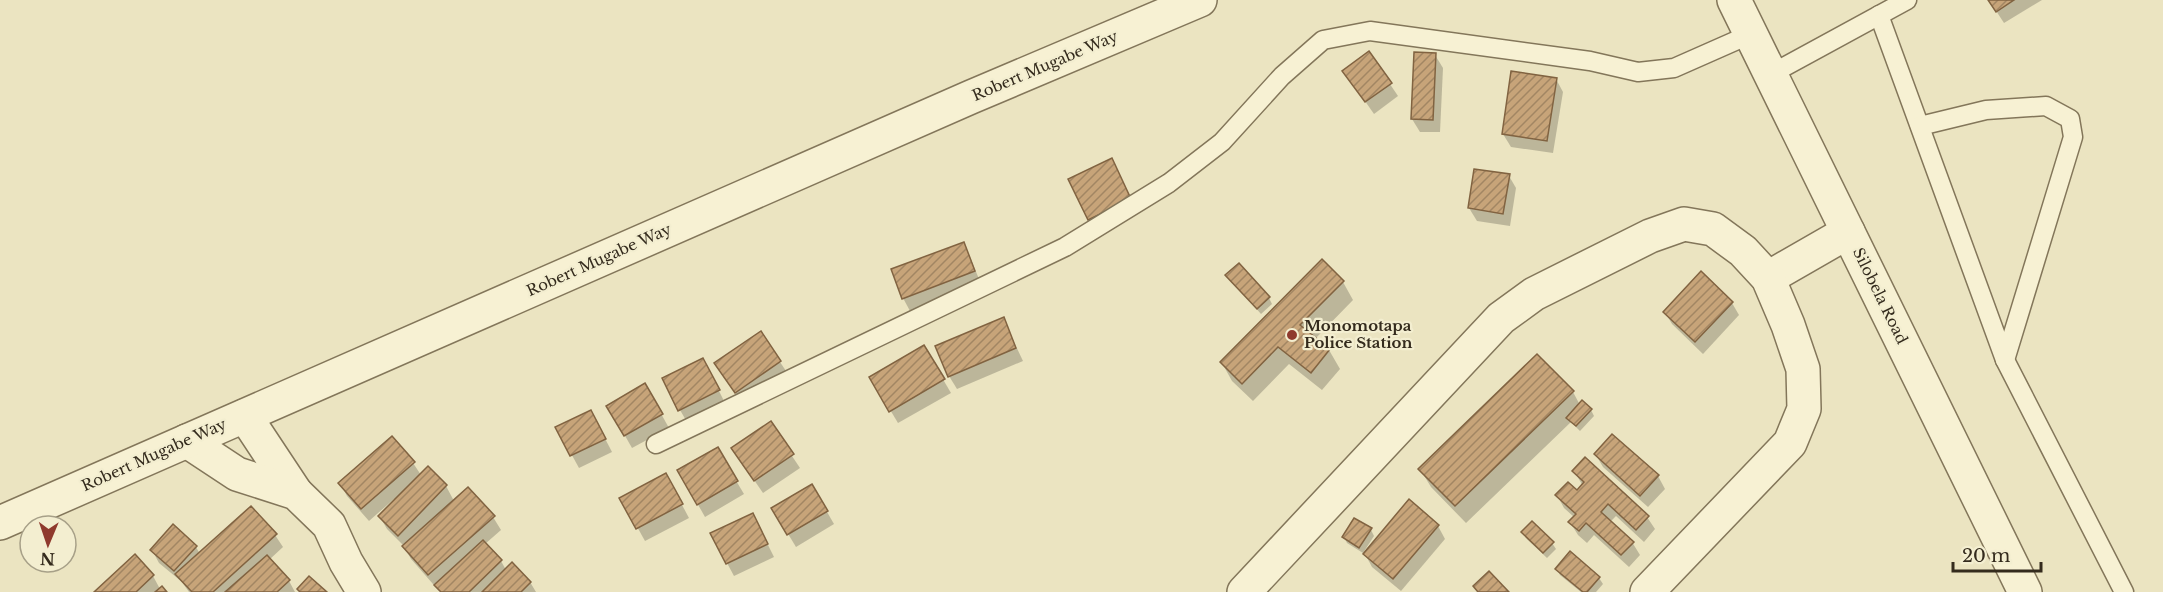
<svg xmlns="http://www.w3.org/2000/svg" width="2163" height="592" font-family="'Libre Baskerville',serif">
<style>
.shadow{fill:#0003}
.building{fill:url(#building-hatch);stroke:#816341;stroke-width:1.5}
.lines{fill:none;stroke-linecap:round;stroke-linejoin:round}
.service-casing{stroke:#83765a;stroke-width:21}
.minor-casing{stroke:#83765a;stroke-width:36}
.tertiary-casing{stroke:#83765a;stroke-width:36}
.service{stroke:#f7f1d3;stroke-width:18}
.minor{stroke:#f7f1d3;stroke-width:33}
.tertiary{stroke:#f7f1d3;stroke-width:33}
.poi-dot{fill:#8f3a2d;stroke:#f3eed0;stroke-width:2}
.labels{text-anchor:middle;stroke-width:4.5;stroke-linejoin:round;paint-order:stroke}
.street-label{font-size:15px;fill:#342b1d;stroke:#f3eed0}
.poi-label{font-size:15px;font-weight:bold;fill:#342b1d;stroke:#f3eed0;text-anchor:start}
</style>
<defs>
<pattern id="building-hatch" width="6" height="6" patternUnits="userSpaceOnUse" patternTransform="scale(1.5)"><rect width="6" height="6" fill="#c7a479"/><path d="M-1 1l2-2M0 6l6-6M5 7l2-2" fill="none" stroke="#a28663"/></pattern>
</defs>
<rect width="100%" height="100%" fill="#ebe4c1"/>
<g class="shadow">
<path d="M1989,0H2042L2004,23Z"/>
<path d="M1369,53L1398,96L1374,114L1344,71Z"/>
<path d="M1435,55L1443,68L1440,132H1420L1412,119Z"/>
<path d="M1556,79L1563,92L1553,153L1511,147L1503,134Z"/>
<path d="M1509,176L1516,188L1510,226L1477,221L1469,208Z"/>
<path d="M963,244L970,257L981,284L910,311L903,298Z"/>
<path d="M1227,275L1269,298L1272,304L1261,314Z"/>
<path d="M1343,282L1353,300L1315,339L1329,350L1340,369L1322,390L1289,364L1253,401L1232,381L1222,363Z"/>
<path d="M1732,303L1739,315L1703,354L1672,324L1665,312Z"/>
<path d="M1003,319L1023,361L957,389L949,376Z"/>
<path d="M924,347L951,393L898,423L871,378Z"/>
<path d="M1537,356L1573,392L1580,405L1591,410L1594,416L1580,431L1571,422L1466,523L1431,487L1420,469Z"/>
<path d="M780,362L788,374L743,405L716,364Z"/>
<path d="M710,373L725,403L687,422L680,410Z"/>
<path d="M645,385L669,428L632,448L608,406Z"/>
<path d="M770,423L800,468L763,493L741,461Z"/>
<path d="M598,425L612,452L579,468L557,428Z"/>
<path d="M717,449L744,494L705,517L679,471Z"/>
<path d="M1596,455L1658,476L1665,489L1648,507L1603,467Z"/>
<path d="M413,463L421,475L428,468L446,486L454,501L493,517L501,530L485,544L501,561L506,570L530,582L536,592H440L411,559L403,545L387,529L380,517L395,501L394,499L369,521L347,496L340,483Z"/>
<path d="M1574,471L1647,517L1655,529L1644,542L1616,516L1610,522L1632,542L1640,555L1629,567L1594,535L1587,543L1578,535L1570,522L1574,517L1564,508L1557,495L1577,492L1583,486Z"/>
<path d="M812,486L834,524L796,547L773,509Z"/>
<path d="M673,488L689,518L645,541L621,498Z"/>
<path d="M753,515L774,557L734,576L727,563Z"/>
<path d="M1438,526L1445,539L1401,591L1372,567L1365,554Z"/>
<path d="M1371,530L1374,536L1363,553L1347,543L1344,537Z"/>
<path d="M1523,532L1552,543L1556,549L1547,558L1527,539Z"/>
<path d="M275,535L283,547L269,560L289,581L295,592H189L182,582L159,563L152,550L196,547L200,554Z"/>
<path d="M135,557L153,576L160,589L165,592H96Z"/>
<path d="M1557,569L1599,578L1603,584L1596,592H1581L1560,575Z"/>
</g>
<g class="building">
<path d="M1988,0H2014L1996,12Z"/>
<path d="M1369,51L1392,83L1365,102L1342,71Z"/>
<path d="M1414,52L1436,53L1433,120L1411,119Z"/>
<path d="M1511,71L1557,78L1547,141L1502,134Z"/>
<path d="M1112,158L1131,199L1088,220L1068,179Z"/>
<path d="M1474,169L1510,174L1503,214L1468,208Z"/>
<path d="M964,242L975,271L902,299L891,269Z"/>
<path d="M1322,259L1344,281L1300,325L1330,349L1311,373L1278,347L1242,384L1220,362Z"/>
<path d="M1239,263L1270,297L1257,309L1225,275Z"/>
<path d="M1701,271L1733,302L1695,342L1663,312Z"/>
<path d="M1004,317L1016,348L948,377L935,346Z"/>
<path d="M761,331L781,361L735,393L714,363Z"/>
<path d="M924,345L945,379L889,412L869,377Z"/>
<path d="M1537,354L1574,391L1455,506L1418,469Z"/>
<path d="M703,358L720,390L678,411L662,378Z"/>
<path d="M645,383L663,414L624,436L606,406Z"/>
<path d="M1582,400L1592,409L1576,426L1566,418Z"/>
<path d="M591,410L606,439L570,456L555,427Z"/>
<path d="M771,421L794,454L754,481L731,448Z"/>
<path d="M1612,434L1659,475L1640,496L1594,454Z"/>
<path d="M392,436L415,462L361,509L338,483Z"/>
<path d="M718,447L738,481L697,505L677,470Z"/>
<path d="M1585,457L1649,516L1636,530L1608,504L1601,512L1634,542L1621,555L1586,523L1579,531L1568,522L1576,514L1555,495L1568,482L1577,490L1584,482L1572,471Z"/>
<path d="M428,466L447,485L398,536L378,516Z"/>
<path d="M666,473L683,504L636,529L619,498Z"/>
<path d="M812,484L828,511L787,535L771,508Z"/>
<path d="M468,487L495,516L428,575L402,546Z"/>
<path d="M1409,499L1439,525L1393,579L1363,554Z"/>
<path d="M251,506L277,534L213,592H192L175,574Z"/>
<path d="M753,513L768,544L726,564L710,533Z"/>
<path d="M1354,518L1372,528L1359,548L1342,537Z"/>
<path d="M1532,521L1554,542L1543,553L1521,532Z"/>
<path d="M173,524L197,546L174,571L150,550Z"/>
<path d="M483,540L502,560L469,592H441L434,585Z"/>
<path d="M1570,551L1600,577L1587,592H1583L1555,569Z"/>
<path d="M135,554L154,575L136,592H94Z"/>
<path d="M267,555L290,580L277,592H225Z"/>
<path d="M512,562L531,582L521,592H482Z"/>
<path d="M1489,571L1509,592H1478L1473,586Z"/>
<path d="M309,576L327,592H300L297,589Z"/>
<path d="M162,586L167,592H155Z"/>
</g>
<g class="lines">
<defs>
<g id="service">
<path d="M1879,15L2005,360L2124,592"/>
<path d="M1771,74L1907,0"/>
<path d="M1920,126L1986,110L2046,106L2070,119L2073,137L2005,360"/>
<path d="M656,444L1065,247L1169,183L1222,142L1282,76L1323,40L1370,31L1590,61L1638,72L1674,68L1751,34"/>
</g>
<g id="minor">
<path d="M1768,278L1848,232"/>
<path d="M245,416L296,493"/>
<path d="M187,441L237,474L296,493L329,525L346,562L364,592"/>
<path d="M1244,592L1501,318L1534,294L1650,236L1684,224L1713,229L1743,251L1768,278L1788,325L1803,369L1804,409L1790,443L1647,592"/>
</g>
<g id="tertiary">
<path d="M1734,0L2025,592"/>
<path d="M0,523L971,97L1200,0"/>
</g>
</defs>
<use href="#service" class="service-casing"/>
<use href="#minor" class="minor-casing"/>
<use href="#tertiary" class="tertiary-casing"/>
<use href="#service" class="service"/>
<use href="#minor" class="minor"/>
<use href="#tertiary" class="tertiary"/>
</g>
<circle class="poi-dot" cx="1292" cy="335" r="6"/>
<g class="labels">
<g class="street-label">
<text transform="translate(1045 66) rotate(-23)" y="5">Robert Mugabe Way</text>
<text transform="translate(599 260) rotate(-24)" y="5">Robert Mugabe Way</text>
<text transform="translate(1880 296) rotate(64)" y="5">Silobela Road</text>
<text transform="translate(154 455) rotate(-24)" y="5">Robert Mugabe Way</text>
</g>
<g class="poi-label">
<text x="1304" y="331">Monomotapa<tspan x="1304" dy="17">Police Station</tspan></text>
</g>
</g>
<g transform="translate(48 544) rotate(182)"><circle r="28" fill="#f3eed0" stroke="#a7a088" stroke-width="1.5"/>
<path d="M0-4.5L10 22L0 15L-10 22Z" fill="#8f3a2d"/>
<text y="-9" font-size="16" font-weight="bold" text-anchor="middle" fill="#342b1d">N</text>
</g>
<path d="M1953 562v9h88v-9" fill="none" stroke="#342b1d" stroke-width="3"/>
<text x="1962" y="562" font-size="18" fill="#342b1d" stroke="#f3eed0" stroke-width="4.5" paint-order="stroke">20 m</text>
</svg>
